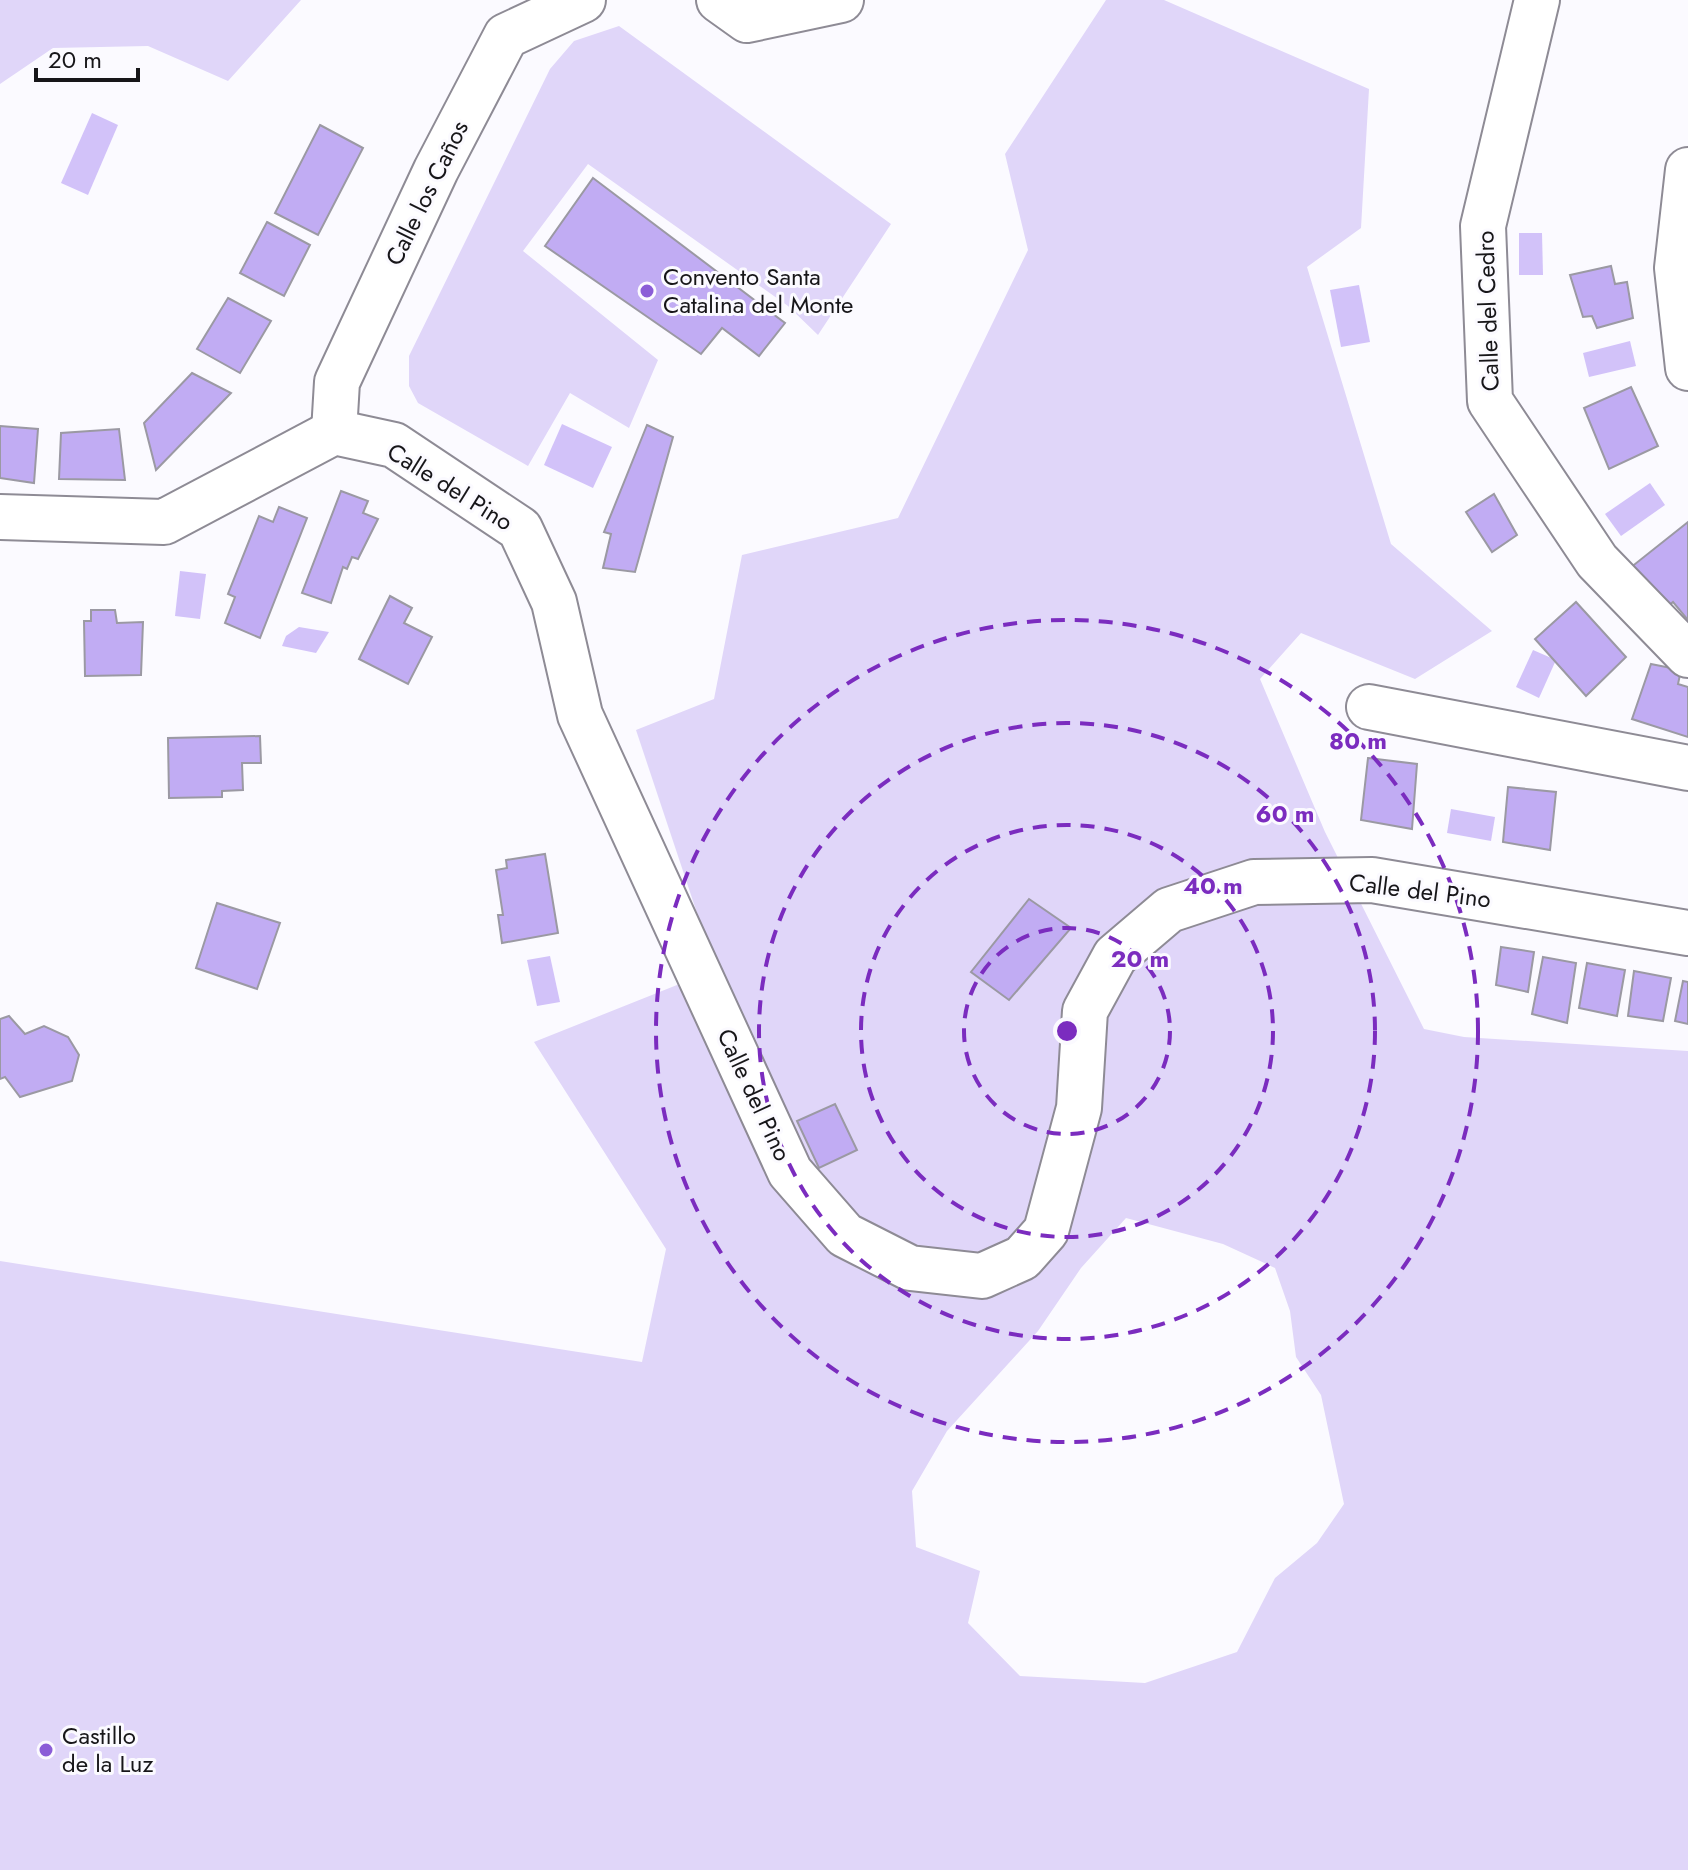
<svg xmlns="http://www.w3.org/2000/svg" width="1688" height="1870" font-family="Jost,sans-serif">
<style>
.green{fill:#e0d6f9;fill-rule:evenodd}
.water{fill:#d2c2f9}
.building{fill:#c1acf3;stroke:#9b99a3;stroke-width:2}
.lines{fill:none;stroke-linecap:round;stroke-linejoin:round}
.minor-casing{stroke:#8e8b95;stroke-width:48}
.minor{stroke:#fff;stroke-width:44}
.ring{fill:none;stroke:#7b2cbf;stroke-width:4;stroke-dasharray:14 10}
.poi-dot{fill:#8b5dd7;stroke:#fbfaff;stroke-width:3}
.labels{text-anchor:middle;stroke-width:6;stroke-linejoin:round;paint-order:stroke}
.street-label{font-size:24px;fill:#171619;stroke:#fbfaff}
.poi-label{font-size:24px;fill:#171619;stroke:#fbfaff;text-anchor:start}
.centre{fill:#7b2cbf;stroke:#fbfaff;stroke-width:4}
.ring-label{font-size:24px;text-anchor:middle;font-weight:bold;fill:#7b2cbf;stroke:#fbfaff;stroke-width:6;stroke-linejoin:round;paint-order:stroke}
</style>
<rect width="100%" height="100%" fill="#fbfaff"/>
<g class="green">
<path d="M0,0H301L228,81L148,46L53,48L0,84Z"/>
<path d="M1106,0H1164L1369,89L1361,228L1307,267L1391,544L1492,631L1415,679L1301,633L1260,679L1325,832L1424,1029L1464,1037L1688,1051V1870H0V1261L642,1362L666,1249L534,1042L687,981L701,925L636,730L714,699L742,555L898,518L1028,250L1005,154ZM1126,1218L1223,1244L1275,1268L1290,1311L1296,1357L1321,1395L1344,1504L1317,1543L1275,1578L1237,1652L1145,1683L1020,1676L968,1623L980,1571L916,1547L912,1491L947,1431L1038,1331L1081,1268Z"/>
<path d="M619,26L891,224L818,335L788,306L588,164L523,251L658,360L629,428L570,393L528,466L418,403L409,386V356L550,69L574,41Z"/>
</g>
<g class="water">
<path d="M92,113L118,125L88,195L61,183Z"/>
<path d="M1519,233H1542L1543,275H1519Z"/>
<path d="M1359,285L1370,342L1341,347L1330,290Z"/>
<path d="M1630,341L1636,366L1589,377L1583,353Z"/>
<path d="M562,424L612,447L593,488L544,465Z"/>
<path d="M1650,483L1665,505L1621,536L1605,514Z"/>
<path d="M180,571L206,574L200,619L175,616Z"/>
<path d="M299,627L329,632L316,653L282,646L286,636Z"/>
<path d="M1533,650L1556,660L1539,698L1516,687Z"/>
<path d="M1451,809L1495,817L1491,841L1447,833Z"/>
<path d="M550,956L560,1002L537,1006L527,960Z"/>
</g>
<g class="building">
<path d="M320,125L363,148L318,235L275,213Z"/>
<path d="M593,178L785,323L759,356L722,328L701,354L545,246Z"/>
<path d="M267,222L310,245L284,296L240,273Z"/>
<path d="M1611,266L1615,284L1627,282L1633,318L1597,328L1592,316L1583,317L1570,275Z"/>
<path d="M228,298L271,321L240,373L197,349Z"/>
<path d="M192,373L231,393L156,470L144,423Z"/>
<path d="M1631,387L1658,446L1609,469L1584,408Z"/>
<path d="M647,425L673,437L635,572L603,568L611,534L604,532Z"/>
<path d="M0,426L38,429L34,483L0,478Z"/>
<path d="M119,429L125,480L59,479L61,433Z"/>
<path d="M341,491L368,501L363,513L378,519L358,559L352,557L347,569L343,567L331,603L302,593Z"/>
<path d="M1494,494L1517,535L1492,552L1466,512Z"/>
<path d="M279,507L307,518L260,638L225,623L235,597L228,594L259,516L273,522Z"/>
<path d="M1688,522V620L1673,602L1666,608L1630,568Z"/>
<path d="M390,596L412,608L404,623L432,637L408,684L359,659Z"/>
<path d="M1576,602L1626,657L1586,696L1535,639Z"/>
<path d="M91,610H115L117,623L143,622L141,675L85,676L84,621H91Z"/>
<path d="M1651,664L1681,670L1678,684L1688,687V737L1632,719Z"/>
<path d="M260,736L261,763H242L243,790L222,791V797L169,798L168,738Z"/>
<path d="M1368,758L1417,764L1412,829L1361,820Z"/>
<path d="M1508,787L1556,792L1550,850L1503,842Z"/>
<path d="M545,854L558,933L502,943L498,915H503L496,870L507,868L506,860Z"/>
<path d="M1029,899L1071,928L1009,1000L971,972Z"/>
<path d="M217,903L280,923L257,989L196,968Z"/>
<path d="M1501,947L1534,952L1528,992L1496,985Z"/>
<path d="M1543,957L1576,963L1567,1023L1532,1014Z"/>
<path d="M1587,963L1625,970L1617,1016L1579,1008Z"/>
<path d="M1634,971L1671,978L1663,1021L1628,1016Z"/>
<path d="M1683,981L1688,982V1024L1675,1021Z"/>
<path d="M9,1016L25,1034L44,1026L68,1037L79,1055L72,1081L20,1097L5,1077L0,1079V1019Z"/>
<path d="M835,1104L857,1150L819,1168L797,1121Z"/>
</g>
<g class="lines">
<defs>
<g id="minor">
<path d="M719,0L747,20L841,0"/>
<path d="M1537,0L1483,226L1490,401L1597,561L1688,655"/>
<path d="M1688,170L1677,268L1688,368"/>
<path d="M334,432L337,382L436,170L506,36L583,0"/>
<path d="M0,517L164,522L334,432L394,445L520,529L554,602L580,715L790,1172L845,1235L910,1268L982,1276L1022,1258L1046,1231L1079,1108L1085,1011L1115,956L1169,910L1254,882L1372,880L1688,933"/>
<path d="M1369,707L1688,768"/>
</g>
</defs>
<use href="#minor" class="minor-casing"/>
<use href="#minor" class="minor"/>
</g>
<g class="ring">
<circle cx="1067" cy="1031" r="103"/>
<circle cx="1067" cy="1031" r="206"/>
<circle cx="1067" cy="1031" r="308"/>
<circle cx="1067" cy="1031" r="411"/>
</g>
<g class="poi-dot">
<circle cx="647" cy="291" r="8"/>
<circle cx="46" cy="1750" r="8"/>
</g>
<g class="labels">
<g class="street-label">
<text transform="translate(427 193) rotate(-64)" y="8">Calle los Caños</text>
<text transform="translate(1488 311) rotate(-92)" y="8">Calle del Cedro</text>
<text transform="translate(450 487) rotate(32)" y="8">Calle del Pino</text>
<text transform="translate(1420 891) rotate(7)" y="8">Calle del Pino</text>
<text transform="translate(754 1095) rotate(65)" y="8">Calle del Pino</text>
</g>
<g class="poi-label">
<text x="663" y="285">Convento Santa<tspan x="663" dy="28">Catalina del Monte</tspan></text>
<text x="62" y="1744">Castillo<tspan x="62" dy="28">de la Luz</tspan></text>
</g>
</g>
<circle cx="1067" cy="1031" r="12" class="centre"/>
<g class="ring-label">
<text x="1358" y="749">80 m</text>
<text x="1285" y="822">60 m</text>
<text x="1213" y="894">40 m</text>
<text x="1140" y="967">20 m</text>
</g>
<path d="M36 68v12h102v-12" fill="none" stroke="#171619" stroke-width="4"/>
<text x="48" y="68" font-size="24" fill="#171619" stroke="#fbfaff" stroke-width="6" paint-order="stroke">20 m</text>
</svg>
